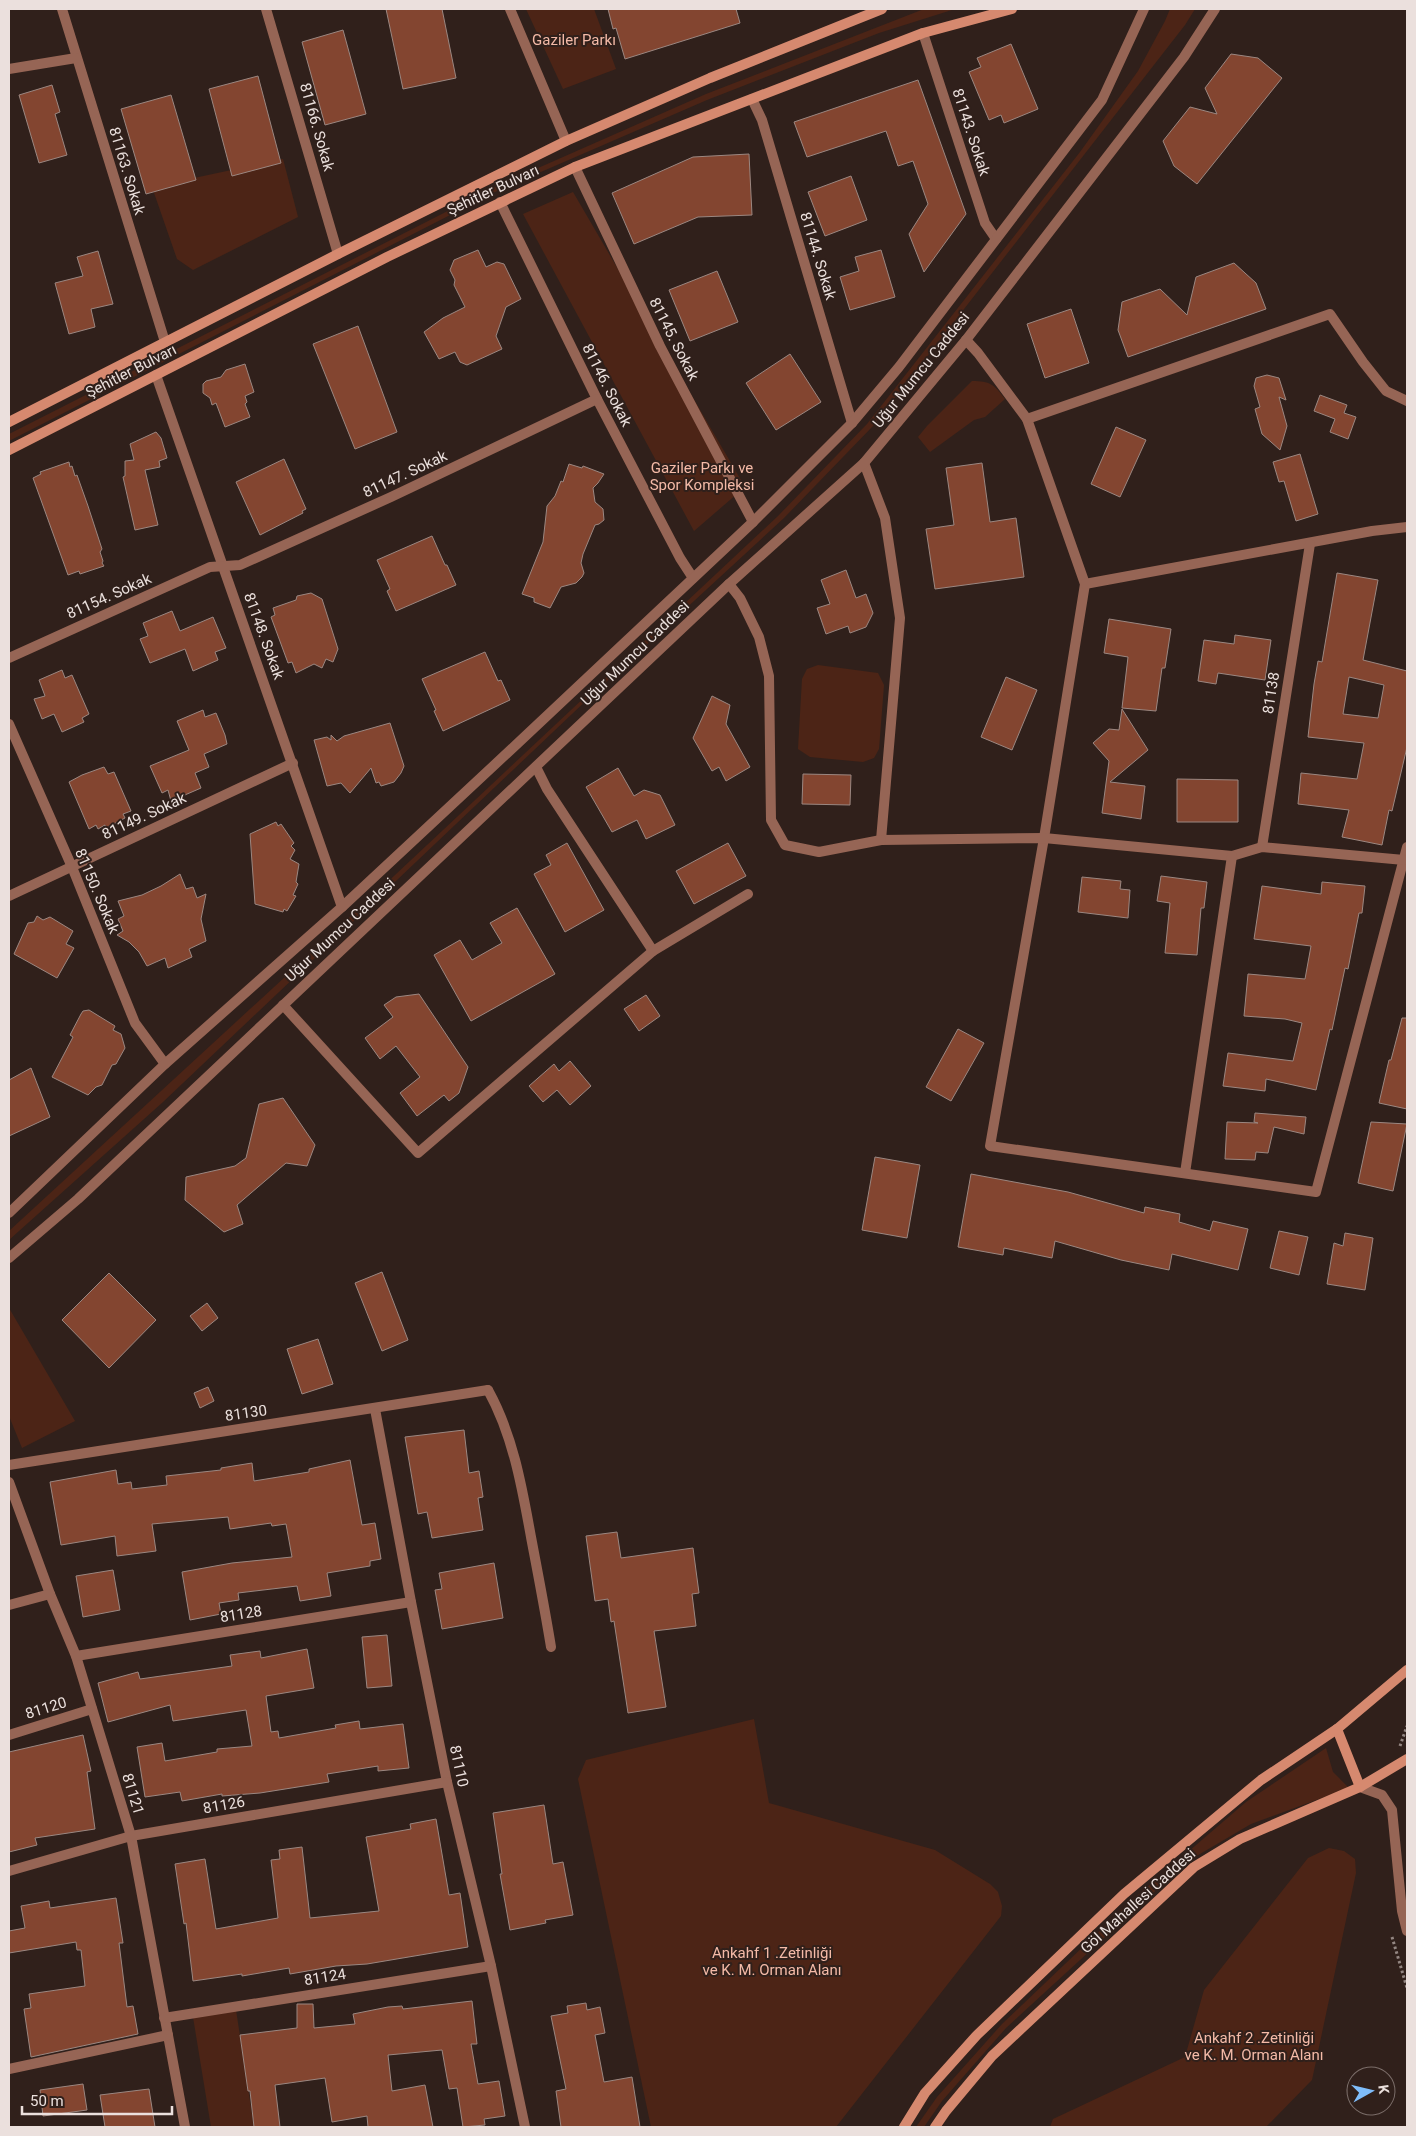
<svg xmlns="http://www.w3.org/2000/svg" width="1416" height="2136" font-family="Roboto,sans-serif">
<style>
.green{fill:#4c2416}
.building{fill:#834530;stroke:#9b8781;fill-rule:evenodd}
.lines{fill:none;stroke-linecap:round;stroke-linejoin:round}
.path{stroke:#938682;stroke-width:3;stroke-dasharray:2.5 2.5;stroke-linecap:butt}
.service{stroke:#966555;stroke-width:10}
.minor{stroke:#966555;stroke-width:10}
.tertiary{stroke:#966555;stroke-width:10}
.secondary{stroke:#d6896f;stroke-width:10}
.labels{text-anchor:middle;stroke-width:4;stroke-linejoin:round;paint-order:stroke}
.park-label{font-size:15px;fill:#f4baa7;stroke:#30201b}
.street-label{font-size:15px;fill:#ebe0dd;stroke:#30201b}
</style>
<rect width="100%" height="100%" fill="#30201b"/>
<g class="green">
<path d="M526,9H594L616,69L563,89Z"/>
<path d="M924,9H955L879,33L707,100L497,191L9,441V434L495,187L706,94Z"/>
<path d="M1170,9H1195L1185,25L873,426L784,518L592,695L163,1102L9,1240V1231L363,905L778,516L867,424L1080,152L1138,71L1165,21Z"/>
<path d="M283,159L298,217L193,270L177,259L152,187Z"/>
<path d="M573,192L745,487L694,531L523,214Z"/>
<path d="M972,381C990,381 994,384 1005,399L985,417L974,420L930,452L918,437L927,426Z"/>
<path d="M818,665L878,673L884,685L879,749L874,758L863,762L810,757L798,749L802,679L807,669Z"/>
<path d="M9,1308L75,1421L22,1448L9,1416Z"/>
<path d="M754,1719L769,1803L935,1850L990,1884L998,1892L1002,1906L1001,1916L836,2127H651L578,1779L586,1760Z"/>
<path d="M1326,1748L1333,1772L1349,1788L1251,1824L1188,1861L1006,2028L942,2101L924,2127H916L937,2097L1002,2024L1131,1901L1246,1802Z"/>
<path d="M1329,1848L1344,1851L1355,1859L1356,1873L1312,2080L1266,2127H1050L1053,2119L1185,2057L1204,1990L1308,1858Z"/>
<path d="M236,2010L254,2127H211L193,2017Z"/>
</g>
<g class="building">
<path d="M386,9H442L456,78L403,89Z"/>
<path d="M608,9H736L740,23L625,59L616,28L613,29Z"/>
<path d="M343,30L366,114L325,125L302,42Z"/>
<path d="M1011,44L1038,109L1004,123L1001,115L989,120L969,72L981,67L977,58Z"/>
<path d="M1231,54L1258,58L1282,78L1197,184L1174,166L1163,141L1190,107L1217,114L1205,88Z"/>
<path d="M258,76L281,163L232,176L209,89Z"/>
<path d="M918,80L966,214L924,272L909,234L928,204L913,161L898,166L886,131L807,157L794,122Z"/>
<path d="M52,85L60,112L55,114L67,155L39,163L19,95Z"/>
<path d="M171,95L196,180L146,194L121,109Z"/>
<path d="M749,154L752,215L698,217L634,244L612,193L693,157Z"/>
<path d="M851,176L867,220L825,236L808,192Z"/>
<path d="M478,250L486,267L497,262L504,264L521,299L506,307L496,336L502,349L467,365L460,362L455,352L439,359L424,332L443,318L465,307L454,285L455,280L450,270L454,260Z"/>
<path d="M881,250L895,297L850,310L840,277L859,271L855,257Z"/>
<path d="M98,251L113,304L91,309L95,327L69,334L55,283L83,276L77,257Z"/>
<path d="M1234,263L1256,283L1266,309L1128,357L1118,330L1122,302L1160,289L1187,315L1196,277Z"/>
<path d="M717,271L738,322L690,341L669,290Z"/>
<path d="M1071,309L1089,363L1045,378L1027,324Z"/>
<path d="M358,326L397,432L355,449L313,344Z"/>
<path d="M790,354L821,402L776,430L746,383Z"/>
<path d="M245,364L254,392L245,396L247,402L245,404L250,417L225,427L216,403L212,405L210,398L203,393V384L206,381L221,377L226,370Z"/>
<path d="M1267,375L1279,378L1286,400L1279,397L1287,426L1280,450L1262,434L1255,409L1260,407L1254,386L1256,378Z"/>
<path d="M1320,395L1347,405L1344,413L1356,417L1348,439L1330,432L1335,419L1314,411Z"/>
<path d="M1116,427L1146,440L1120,497L1091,484Z"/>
<path d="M156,432L161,438L167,458L159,461L160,467L145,470L158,525L135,530L123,477L125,476V461L134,460L130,444Z"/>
<path d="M1300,454L1318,514L1296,521L1284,481L1279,482L1273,462Z"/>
<path d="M284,459L306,509L302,511L303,513L260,535L236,482Z"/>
<path d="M69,462L70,467L72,466L75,476L77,475L88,506L102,549L100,552L103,561L102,563L104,566L80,574L79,571L68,575L33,478L41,474L40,472Z"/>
<path d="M982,463L990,522L1016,518L1024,577L935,589L926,529L954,525L946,468Z"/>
<path d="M569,464L582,468L583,466L604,474L598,483L593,488L595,502L603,509L604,520L599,524L595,525L583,554L581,563L584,573L582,577L576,583L561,587L550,608L534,602V598L522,594L543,542L547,506L555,496L561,481L563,482Z"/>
<path d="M432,536L445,565H447L456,585L396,611L387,591L390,589L377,560Z"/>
<path d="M846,570L856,598L866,594L873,613L866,627L850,633L848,626L826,634L817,608L830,604L821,580Z"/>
<path d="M1337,573L1378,580L1363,660L1407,671V747L1392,811L1389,810L1382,845L1342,837L1349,810L1298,804L1301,773L1357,779L1364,743L1308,737L1314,684L1318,661L1322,662ZM1349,677L1384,685L1378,718L1343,714Z"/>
<path d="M311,593L322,599L338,649L333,662L326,659L322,668L314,664L296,673L292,662L288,663L271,617L275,615L273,608L296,600L297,596Z"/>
<path d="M172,611L180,631L213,617L226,648L215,652L218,660L193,671L185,649L150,663L140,639L148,636L143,623Z"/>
<path d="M1109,619L1171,629L1165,668H1162L1156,711L1122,708L1128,657L1104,653Z"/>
<path d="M1235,635L1271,640L1265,680L1218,673L1216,684L1198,681L1204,640L1234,644Z"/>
<path d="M485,652L498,681L501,680L510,700L443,731L434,711L436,710L422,679Z"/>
<path d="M62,670L65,678L72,675L89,714L82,718L84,722L62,732L54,714L42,719L34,699L45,696L39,680Z"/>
<path d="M1006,677L1037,690L1012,750L981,737Z"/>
<path d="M712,696L730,705L726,724L750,767L726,781L719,767L712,771L693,738Z"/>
<path d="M1122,709L1148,750L1110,782L1145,786L1141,819L1102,813L1109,761L1093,743L1109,729L1119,730Z"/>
<path d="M203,710L205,717L216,713L225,735L227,744L204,754L209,767L195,773L201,788L171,801L168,790L162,793L150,766L189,750L177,721Z"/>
<path d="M390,723L404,766L401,773L394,782L381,786L379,782L376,783L371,768L350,793L341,783L327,786L314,740L327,737L331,740V735L337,741L344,736Z"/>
<path d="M104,767L108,774L114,772L131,811L123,814L125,818L106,828L105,825L98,829L96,825L89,829L69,782L82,775Z"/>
<path d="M618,768L634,796L644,790L660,795L675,825L646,839L637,820L612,832L586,787Z"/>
<path d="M803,774L851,775L850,805L802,804Z"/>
<path d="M1177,779L1238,780V822H1177Z"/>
<path d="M276,822L278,826L281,824L294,843L291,846L295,850L290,859L299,864L296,882L298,884L293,895L296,896L287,911L284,909L283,912L255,904L250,834Z"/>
<path d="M567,843L604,910L565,932L534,874L551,865L546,855Z"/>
<path d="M728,843L746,876L694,904L676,871Z"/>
<path d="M180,874L186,889L193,887L197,898L206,894L201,919L206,941L189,949L192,957L168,968L165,958L147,966L139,952L129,942L117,935L123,931L118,919L124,916L118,901L142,895L161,886Z"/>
<path d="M1161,876L1207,882L1204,908H1201L1197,955L1165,953L1170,903L1157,901Z"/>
<path d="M1082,877L1121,881L1120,889L1130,890L1128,918L1078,912Z"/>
<path d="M1322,882L1365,886L1362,913H1359L1348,969L1345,968L1332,1030L1330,1029L1316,1090L1266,1079L1265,1091L1223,1086L1228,1053L1293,1061L1302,1023L1285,1019L1244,1016L1248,974L1305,979L1311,946L1254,939L1262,886L1321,894Z"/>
<path d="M517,908L555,974L471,1021L434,955L460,940L472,960L502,943L490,923Z"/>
<path d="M37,916L43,920L50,917L73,931L66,944L74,948L57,978L14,954L28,923L34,922Z"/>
<path d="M419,994L468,1067L459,1093L449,1101L444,1095L417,1116L400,1093L420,1077L396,1046L380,1059L365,1038L393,1017L384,1005L396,997Z"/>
<path d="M646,995L660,1016L639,1031L624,1009Z"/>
<path d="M89,1010L115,1026L113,1030L121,1034L125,1048L116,1064L112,1065L102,1085L96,1087L88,1095L52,1077L73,1037L70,1035L81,1014L83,1011Z"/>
<path d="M1402,1018H1407V1109L1379,1103L1389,1060H1391Z"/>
<path d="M958,1029L984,1043L951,1101L926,1087Z"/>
<path d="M570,1061L591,1086L570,1105L557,1090L543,1102L529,1086L554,1064L559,1071Z"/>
<path d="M31,1068L50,1117L9,1136V1080Z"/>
<path d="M283,1098L315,1145L307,1166L286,1163L237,1205L243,1224L224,1232L185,1200L186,1177L235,1166L246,1158L259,1104Z"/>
<path d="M1255,1113L1306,1117L1304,1134L1274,1127L1268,1153L1256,1152L1255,1160L1225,1159L1227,1122L1258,1123L1254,1122Z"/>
<path d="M1371,1122L1407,1124L1393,1191L1358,1183Z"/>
<path d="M875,1157L920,1165L907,1238L862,1230Z"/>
<path d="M971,1174L1068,1192L1144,1213L1145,1207L1180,1214L1179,1222L1210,1231L1213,1221L1248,1229L1238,1270L1172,1254L1169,1270L1121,1260L1055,1241L1052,1258L1004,1248L1003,1255L958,1247Z"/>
<path d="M1279,1231L1308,1237L1299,1275L1270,1268Z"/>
<path d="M1345,1233L1373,1238L1365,1290L1327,1284L1334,1243L1343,1246Z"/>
<path d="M382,1272L408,1340L382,1351L355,1283Z"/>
<path d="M109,1273L156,1320L109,1368L62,1320Z"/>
<path d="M207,1303L218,1318L202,1331L190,1316Z"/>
<path d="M318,1339L333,1384L302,1394L287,1349Z"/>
<path d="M208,1387L214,1401L200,1408L194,1393Z"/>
<path d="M464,1430L469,1473L479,1471L483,1497L478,1498L483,1530L432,1538L427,1512L418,1514L405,1437Z"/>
<path d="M350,1460L362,1525L375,1523L381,1559L370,1561V1566L327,1573L331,1596L300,1601L297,1586L238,1593L239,1600L219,1603L221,1614L190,1620L182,1572L232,1563L292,1557L286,1524L272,1526L271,1523L230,1529L228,1517L152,1524L156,1551L117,1556L115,1536L61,1545L50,1482L116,1470L118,1484L131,1482L132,1489L167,1485L166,1476L221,1470V1468L252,1463L254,1481L309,1472V1469Z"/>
<path d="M617,1532L621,1558L693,1548L699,1593L692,1594L696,1626L654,1631L666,1707L628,1713L614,1621L611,1622L608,1599L595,1601L586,1536Z"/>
<path d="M494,1563L503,1618L442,1629L435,1590L442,1589L439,1573Z"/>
<path d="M113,1570L120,1610L83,1617L76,1576Z"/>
<path d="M387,1635L392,1686L367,1688L362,1637Z"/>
<path d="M307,1649L314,1688L266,1696L271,1732L278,1731L279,1738L336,1728L335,1725L359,1721L360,1729L403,1724L409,1768L378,1771V1766L327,1774L329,1782L260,1793L222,1796V1794L182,1801L180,1792L145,1797L137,1747L162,1743L165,1761L217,1752V1749L252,1746L246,1710L173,1721L170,1705L108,1722L98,1683L138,1672L140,1679L232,1666L230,1655L260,1651L261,1658Z"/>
<path d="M83,1735L91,1771L87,1772L95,1829L35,1838L37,1845L9,1852V1752Z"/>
<path d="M544,1805L553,1864L563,1862L573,1915L545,1920L546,1923L510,1930L500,1874H502L493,1813Z"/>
<path d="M436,1819L449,1895L460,1893L468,1947L367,1964L336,1966L290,1974L289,1968L242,1976V1974L193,1981L186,1923L184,1924L175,1864L205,1859L216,1929L278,1918L271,1860L280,1859L279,1850L302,1847L310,1918L379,1911L366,1837L411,1829L410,1824Z"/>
<path d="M116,1898L123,1943H119L127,2007L133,2006L138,2034L31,2057L24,2009L31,2008L29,1994L85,1986L81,1950H77L76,1942L9,1953V1931L25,1928L21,1906L49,1901L50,1908Z"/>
<path d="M472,2001L477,2044H471L478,2084L499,2081L505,2116L484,2119L485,2125L463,2127L457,2088L449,2089L442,2050L388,2055L392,2091L425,2085L433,2127H368L367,2116L332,2122L325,2078L275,2085L280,2127H254L250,2091H248L240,2035L297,2028V2004H313L314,2028L355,2024L353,2014L388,2007L402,2006L403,2009Z"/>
<path d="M586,2003L587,2010L600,2007L605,2033L595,2035L604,2082L632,2077L640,2127H561L556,2091L566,2089L551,2016L568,2013L567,2006Z"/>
<path d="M83,2084L87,2110L43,2116L40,2090Z"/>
<path d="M149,2089L155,2127H105L100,2095Z"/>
</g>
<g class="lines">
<g class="path">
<path d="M1400,1746L1407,1726"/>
<path d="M1392,1937L1407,1988"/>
</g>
<path class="service" d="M488,1390C513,1435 522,1487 531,1537C538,1574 545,1610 551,1647"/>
<g class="minor">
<path d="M62,9L165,342"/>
<path d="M266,9L338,254"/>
<path d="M510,9L566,141"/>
<path d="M923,33L985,223L996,239"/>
<path d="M9,69L76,58"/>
<path d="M752,99L762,120L852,423"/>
<path d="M575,167L660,346L753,522"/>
<path d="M500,202L597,399L680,558L693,578"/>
<path d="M966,340L978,353L1027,419L1085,584L1044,838L990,1146L1316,1192L1407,847"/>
<path d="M156,375L342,907"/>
<path d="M1027,419L1330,314L1363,362L1386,391L1407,401"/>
<path d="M864,463L885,518L900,618L881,840L1044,838L1232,856L1262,847L1404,860"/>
<path d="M729,584L740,598L759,637L769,676L771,820L785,845L819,852L881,840"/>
<path d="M1085,584L1372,531L1407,527"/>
<path d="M9,658L210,567L240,565L391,497L597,399"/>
<path d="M9,724L72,867L135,1023L165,1064"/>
<path d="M536,767L547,789L653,951"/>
<path d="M1262,847L1310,544"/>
<path d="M9,896L293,763"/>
<path d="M283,1005L418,1153L653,951L748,894"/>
<path d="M1185,1173L1232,856"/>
<path d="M375,1409L411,1602L447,1782L491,1966L525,2127"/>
<path d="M9,1465L488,1390"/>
<path d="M9,1482L50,1594L76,1656L131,1836L185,2127"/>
<path d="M9,1605L50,1594"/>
<path d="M76,1656L411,1602"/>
<path d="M9,1735L92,1709"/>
<path d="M9,1871L131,1836L447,1782"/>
<path d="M164,2018L491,1966"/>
<path d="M9,2069L168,2035"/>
</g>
<g class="tertiary">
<path d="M9,1213L165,1064L342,907L518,743L753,522L852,423L899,367L1102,100L1144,9"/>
<path d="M9,1258L78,1199L729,584L864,463L966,340L1184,57L1215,9"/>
<path d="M1360,1787L1382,1795L1392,1810L1402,1911L1407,1931"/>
</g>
<g class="secondary">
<path d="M9,422L338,254L566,141L710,78L882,9"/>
<path d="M9,450L387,257L575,167L923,33L1012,9"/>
<path d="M1337,1729L1360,1787"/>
<path d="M904,2127L925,2093L977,2035L1124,1894L1261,1780L1337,1729L1407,1670"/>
<path d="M935,2127L946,2111L992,2056L1194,1867L1240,1839L1360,1787L1407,1759"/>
</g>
</g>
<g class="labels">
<g class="park-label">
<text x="574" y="45">Gaziler Parkı</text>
<text x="702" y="473">Gaziler Parkı ve<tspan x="702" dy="17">Spor Kompleksi</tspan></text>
<text x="772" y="1958">Ankahf 1 .Zetinliği<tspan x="772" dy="17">ve K. M. Orman Alanı</tspan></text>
<text x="1254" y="2043">Ankahf 2 .Zetinliği<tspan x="1254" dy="17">ve K. M. Orman Alanı</tspan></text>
</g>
<g class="street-label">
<text transform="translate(317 127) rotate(74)" y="5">81166. Sokak</text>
<text transform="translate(971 132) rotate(72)" y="5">81143. Sokak</text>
<text transform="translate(127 171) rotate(73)" y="5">81163. Sokak</text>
<text transform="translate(493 190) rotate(-25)" y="5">Şehitler Bulvarı</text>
<text transform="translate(818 256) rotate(73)" y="5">81144. Sokak</text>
<text transform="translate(674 339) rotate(63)" y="5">81145. Sokak</text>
<text transform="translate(921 370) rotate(-51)" y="5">Uğur Mumcu Caddesi</text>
<text transform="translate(131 371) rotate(-27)" y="5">Şehitler Bulvarı</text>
<text transform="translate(607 385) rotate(63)" y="5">81146. Sokak</text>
<text transform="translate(405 474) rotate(-25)" y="5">81147. Sokak</text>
<text transform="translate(109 596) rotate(-24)" y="5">81154. Sokak</text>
<text transform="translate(264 636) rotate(70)" y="5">81148. Sokak</text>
<text transform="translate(635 653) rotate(-44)" y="5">Uğur Mumcu Caddesi</text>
<text transform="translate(1271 693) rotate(-81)" y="5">81138</text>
<text transform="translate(144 816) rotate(-25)" y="5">81149. Sokak</text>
<text transform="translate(97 891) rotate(67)" y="5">81150. Sokak</text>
<text transform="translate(340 930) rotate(-43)" y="5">Uğur Mumcu Caddesi</text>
<text transform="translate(246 1413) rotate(-8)" y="5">81130</text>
<text transform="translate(241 1614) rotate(-9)" y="5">81128</text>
<text transform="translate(46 1708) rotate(-17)" y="5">81120</text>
<text transform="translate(459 1766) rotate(78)" y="5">81110</text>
<text transform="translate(133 1794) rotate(73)" y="5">81121</text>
<text transform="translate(224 1805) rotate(-10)" y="5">81126</text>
<text transform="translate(1138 1901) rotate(-42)" y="5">Göl Mahallesi Caddesi</text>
<text transform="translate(325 1977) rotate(-9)" y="5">81124</text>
</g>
</g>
<rect width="1416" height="2136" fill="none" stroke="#ebe0dd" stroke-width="20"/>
<g transform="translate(1371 2091) rotate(82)"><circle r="24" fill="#30201b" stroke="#7b6d69"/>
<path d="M0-4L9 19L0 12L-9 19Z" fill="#7fbdfa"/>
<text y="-8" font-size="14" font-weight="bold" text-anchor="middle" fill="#ebe0dd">K</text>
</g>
<path d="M22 2106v8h150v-8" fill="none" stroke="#ebe0dd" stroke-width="2.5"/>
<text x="30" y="2106" font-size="15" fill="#ebe0dd" stroke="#30201b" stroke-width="4" paint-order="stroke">50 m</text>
</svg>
